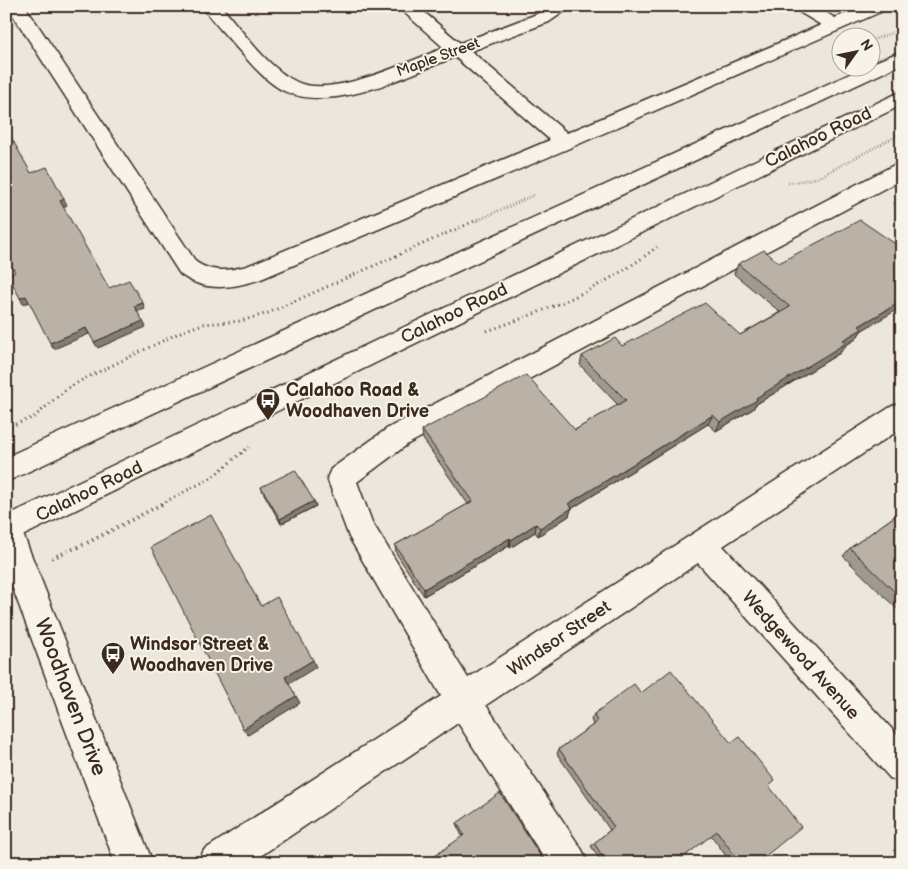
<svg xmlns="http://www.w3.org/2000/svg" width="908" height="869" font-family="'Balsamiq Sans',sans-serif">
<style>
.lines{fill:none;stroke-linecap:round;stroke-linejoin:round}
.minor-casing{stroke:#3b2a1e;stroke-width:3}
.major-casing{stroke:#3b2a1e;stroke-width:3}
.path-far2{stroke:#3b2a1e;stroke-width:2.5;stroke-dasharray:0.5 2.5;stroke-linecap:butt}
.path-far1{stroke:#3b2a1e;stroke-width:3;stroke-dasharray:1 4;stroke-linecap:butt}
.path{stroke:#3b2a1e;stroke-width:4;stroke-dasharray:1 4.5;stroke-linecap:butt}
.minor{fill:#f7f3e8;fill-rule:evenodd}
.major{fill:#f7f3e8;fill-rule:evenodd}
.wall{fill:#a09990;stroke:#3b2a1e}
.shaded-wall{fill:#827d75;stroke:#3b2a1e}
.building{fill:#bab2a7;stroke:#3b2a1e}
.labels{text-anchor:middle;stroke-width:4;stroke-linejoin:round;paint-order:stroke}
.far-street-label{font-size:15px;fill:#3b2a1e;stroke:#f7f3e8}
.street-label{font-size:18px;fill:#3b2a1e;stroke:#f7f3e8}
.poi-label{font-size:18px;font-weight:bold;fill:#3b2a1e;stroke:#f7f3e8;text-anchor:start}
.near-street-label{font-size:21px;fill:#3b2a1e;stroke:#f7f3e8}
</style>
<rect width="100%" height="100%" fill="#ece7dc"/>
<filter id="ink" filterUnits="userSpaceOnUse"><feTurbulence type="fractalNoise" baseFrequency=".02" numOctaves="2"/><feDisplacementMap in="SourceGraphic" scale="10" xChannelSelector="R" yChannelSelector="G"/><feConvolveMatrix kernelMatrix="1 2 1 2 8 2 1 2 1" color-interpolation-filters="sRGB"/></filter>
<g filter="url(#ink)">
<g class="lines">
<defs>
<g id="minor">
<path d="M7,6H25L196,262C212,273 228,271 247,266L550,140L455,57C407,75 334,114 284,91C265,82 250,62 236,47C225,34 212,21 202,6H221C242,30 268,69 297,82C332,99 409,61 444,48L397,6H417L460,43L537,14L550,6H572L549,22L471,51L567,133L821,25L796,10L793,6H815L835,18L863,6H888L885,10L572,147L261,279C233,288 205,293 180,274Z"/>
<path d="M902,163V179L408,444L357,482L372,522L468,678L892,406L902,403V428L723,546L902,740V783L890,778L698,563L486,705L582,850L588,863H547L458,723L250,863H198L204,850L441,696L349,537L327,478L331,469L388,428L894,165Z"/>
<path d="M6,516L16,520L21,529L153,863H115L6,570Z"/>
</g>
<g id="major">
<path d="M902,51V64L6,482V457L863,68H870V64Z"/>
<path d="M902,91V105L6,544V516Z"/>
</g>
</defs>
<use href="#minor" class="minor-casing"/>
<use href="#major" class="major-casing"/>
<g class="path-far2">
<path d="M870,41L902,29"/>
<path d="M788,183L817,178L902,133"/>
<path d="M894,203L902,209"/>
<path d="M476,221L534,195"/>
</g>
<g class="path-far1">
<path d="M487,331C548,310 606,287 657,247"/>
<path d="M6,428L34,417L68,388L84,379L183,331L203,324L241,321L268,313L479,219"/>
<path d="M161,504L211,478L249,447"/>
</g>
<path class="path" d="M52,558L87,543L164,503"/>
<use href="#minor" class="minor"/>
<use href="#major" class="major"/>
</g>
<g class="wall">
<path d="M738,264L861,331L856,339L846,345L840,353L755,405L753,409L716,431L708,424L571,509L569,516L538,536L535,532L510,548L509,546L424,596L396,553L395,545L468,504L423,439L422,430H575L618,405L580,365L582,356L622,346L740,335L780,312L734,274Z"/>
<path d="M902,476V493L893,485Z"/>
<path d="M261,487L314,501L316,506L281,524L263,492Z"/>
<path d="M902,511V614L843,556L850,548Z"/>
<path d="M641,693L731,743L769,786L757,863H731L711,835L676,863H602L591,846L610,830L557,754L559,749L593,725L591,719L594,714Z"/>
<path d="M457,823L545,863L462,836L457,826Z"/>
</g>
<g class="shaded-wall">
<path d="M64,199L67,205L63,207L60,201Z"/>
<path d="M26,296L30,302L23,304L20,298Z"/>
<path d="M902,301V307L861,331L856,339L846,345L840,353L755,405L753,409L716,431L720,422L859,326Z"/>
<path d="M143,303L145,309L137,312L134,306Z"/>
<path d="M143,321L146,327L98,348L94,342Z"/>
<path d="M86,328L89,334L54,349L50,343Z"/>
<path d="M713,415L708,424L571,509L569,516L538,536L540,528L568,504Z"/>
<path d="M314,501L316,506L281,524L280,519Z"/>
<path d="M536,524L535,532L510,548L511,540Z"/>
<path d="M510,538L509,546L424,596V589Z"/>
<path d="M313,660L316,667L289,684L285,677Z"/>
<path d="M296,696L300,703L248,735L243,729Z"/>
</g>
<g class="building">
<path d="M11,137L31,173L47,167L64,199L60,201L109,288L129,280L143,303L134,306L143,321L94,342L86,328L50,343L26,296L20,298L8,275L15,272L6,254V139Z"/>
<path d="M860,220L900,247L902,246V301L859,326L862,329L843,340L846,343L756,398L757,400L720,422L713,415L568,504L572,508L540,528L536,524L511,540L510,538L424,589L395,545L473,501L422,430L526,375L575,430L626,400L582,356L615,338L622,346L705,303L740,335L790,307L738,264L764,250L779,263Z"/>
<path d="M295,470L314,501L280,519L261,487Z"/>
<path d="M902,511V599L850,548Z"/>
<path d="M211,515L261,606L277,597L313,660L285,677L296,696L243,729L151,547Z"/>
<path d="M671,670L731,743L740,737L775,781L769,786L801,827L757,863H740L717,831L676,863H607L594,843L614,827L559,749L597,722L594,714L634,684L641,693Z"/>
<path d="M500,793L545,863H425L464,835L457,823Z"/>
</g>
</g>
<defs>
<symbol id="bus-pin" viewBox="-11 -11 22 30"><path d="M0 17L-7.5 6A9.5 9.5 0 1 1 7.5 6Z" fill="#3b2a1e" stroke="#f7f3e8"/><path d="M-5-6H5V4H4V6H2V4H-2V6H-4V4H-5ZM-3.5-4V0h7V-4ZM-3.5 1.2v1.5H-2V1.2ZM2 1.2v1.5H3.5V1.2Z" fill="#fff"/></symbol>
</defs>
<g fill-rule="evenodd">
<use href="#bus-pin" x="254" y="386" width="28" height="38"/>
<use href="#bus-pin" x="99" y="640" width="28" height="38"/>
</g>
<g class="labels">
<g class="far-street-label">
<text transform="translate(438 57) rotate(-20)" y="5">Maple Street</text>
</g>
<g class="street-label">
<text transform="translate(818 137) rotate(-26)" y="6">Calahoo Road</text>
<text transform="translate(454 313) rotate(-26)" y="6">Calahoo Road</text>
<text transform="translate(89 491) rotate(-26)" y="6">Calahoo Road</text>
<text transform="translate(559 638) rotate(-34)" y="6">Windsor Street</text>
<text transform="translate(801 655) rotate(48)" y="6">Wedgewood Avenue</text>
</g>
<g class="poi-label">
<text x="286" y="396">Calahoo Road &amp;<tspan x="286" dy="21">Woodhaven Drive</tspan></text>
<text x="130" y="650">Windsor Street &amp;<tspan x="130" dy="21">Woodhaven Drive</tspan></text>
</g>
<g class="near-street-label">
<text transform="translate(71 697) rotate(69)" y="7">Woodhaven Drive</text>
</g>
</g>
<rect width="908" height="869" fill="none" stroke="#f7f3e8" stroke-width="25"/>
<rect x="12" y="12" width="883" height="844" fill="none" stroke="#3b2a1e" stroke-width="2" filter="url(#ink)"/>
<g transform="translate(856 52) rotate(57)"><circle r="24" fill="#f7f3e8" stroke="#aca397"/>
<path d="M0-4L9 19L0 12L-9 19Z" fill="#3b2a1e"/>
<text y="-8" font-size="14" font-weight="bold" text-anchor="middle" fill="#3b2a1e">N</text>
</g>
</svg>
